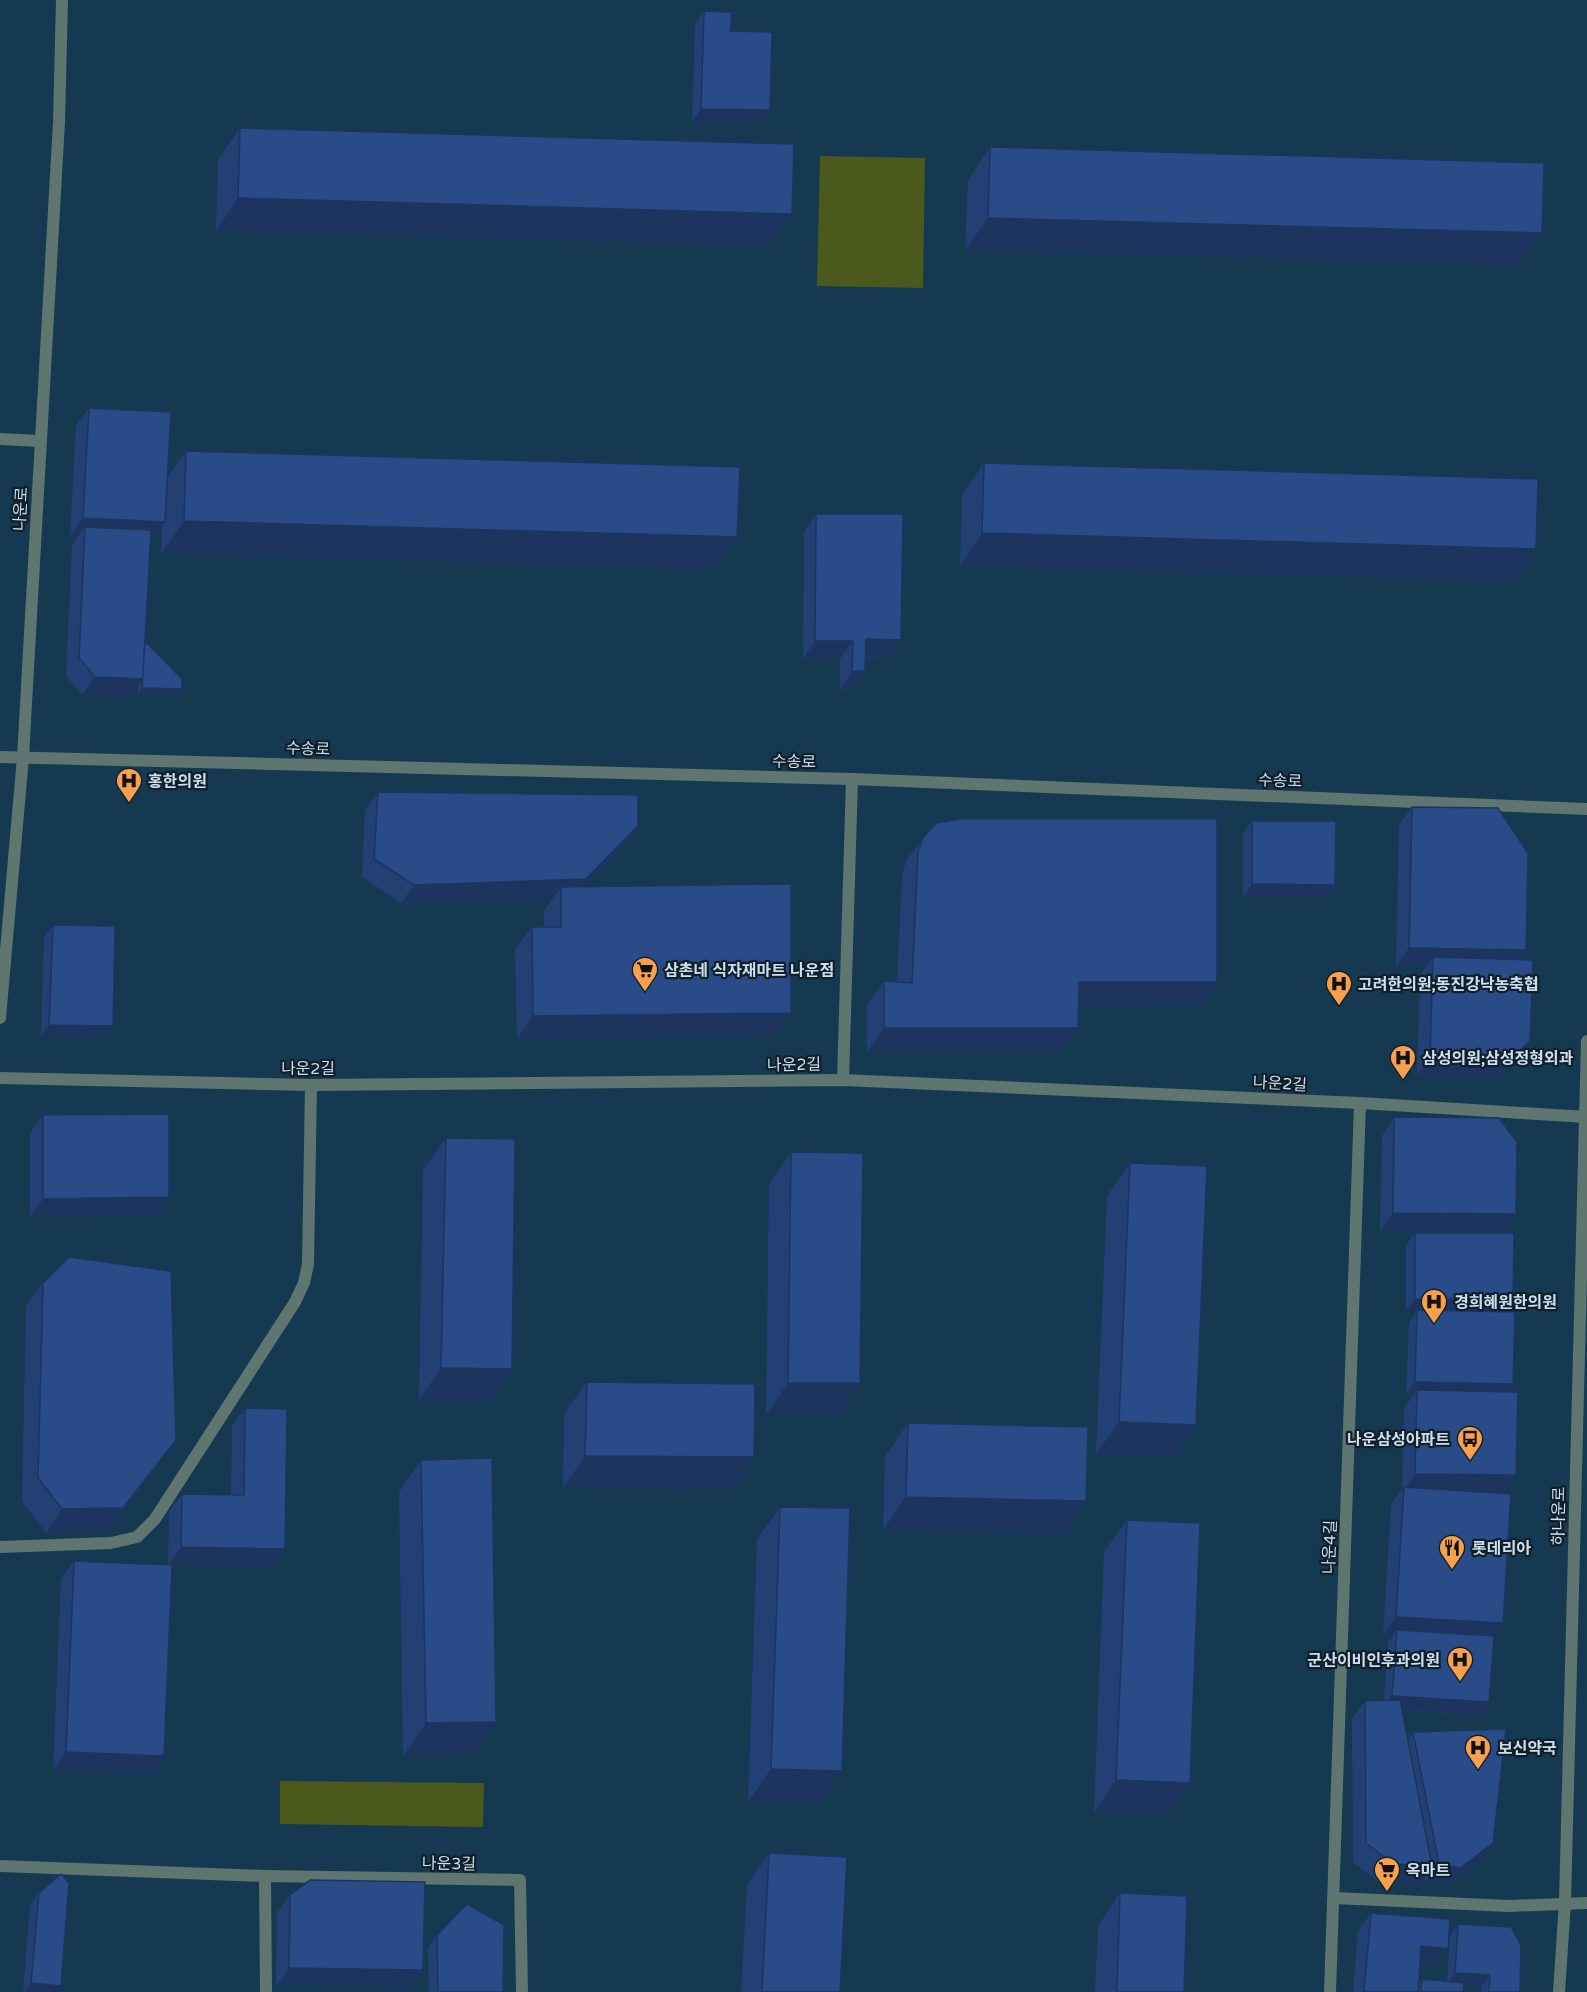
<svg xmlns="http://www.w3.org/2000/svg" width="1587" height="1992" font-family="'Varela Round','Noto Sans KR',sans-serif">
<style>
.green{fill:#4c591c}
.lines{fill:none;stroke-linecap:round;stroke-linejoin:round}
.service{stroke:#5f7570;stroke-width:12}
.minor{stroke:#5f7570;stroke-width:12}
.tertiary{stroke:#5f7570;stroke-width:12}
.wall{fill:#234075}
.shaded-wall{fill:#1d345f}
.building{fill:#294b88;stroke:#1d345f;stroke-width:1.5}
.labels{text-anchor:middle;stroke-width:4.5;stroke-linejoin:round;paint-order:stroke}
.street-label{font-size:16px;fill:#cbdfee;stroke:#101f2a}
.poi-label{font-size:16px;font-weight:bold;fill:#cbdfee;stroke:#101f2a;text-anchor:start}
</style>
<rect width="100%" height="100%" fill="#143951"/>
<g class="green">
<path d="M820,156L925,158L923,288L817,286Z"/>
<path d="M280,1781L484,1783L483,1827L280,1824Z"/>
</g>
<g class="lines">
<g class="service">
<path d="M0,1866L265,1876L520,1880L522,1992"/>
<path d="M265,1876L266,1992"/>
</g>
<g class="minor">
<path d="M0,439L40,441"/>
<path d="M0,1078L311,1085L843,1080L1360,1103L1587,1117"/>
<path d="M843,1080L852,779"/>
<path d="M0,1547L111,1543L137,1537L155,1519L295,1302L304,1283L308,1264L311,1085"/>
<path d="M1334,1898L1509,1906L1587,1903"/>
<path d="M1330,1992L1360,1103"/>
<path d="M1559,1992L1565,1902L1587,1041"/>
</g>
<g class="tertiary">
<path d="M0,757L852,779L1587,809"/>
<path d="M0,1018L23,757L59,122L62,0"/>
</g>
</g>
<g class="wall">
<path d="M704,11L730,31L761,123L692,122L695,24Z"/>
<path d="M240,128L792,214L769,246L216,231L218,160Z"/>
<path d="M990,147L1542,233L1519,265L965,250L968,180Z"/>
<path d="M89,408L167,477L186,451L737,537L715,569L161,554L162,526L152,540H150L145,641L182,689L178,696L138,694V686L130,697L82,695L66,676L72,545L78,536H70L76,426Z"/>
<path d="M984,463L1513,581L960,566L962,495Z"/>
<path d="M816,514L901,640L889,658H865L853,689L840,690V659H803L804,532Z"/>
<path d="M378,792L638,826L625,844L583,887L791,1013L775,1036L517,1039L515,950L532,927H544V911L553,898L401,903L362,877L365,810Z"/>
<path d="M1412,807L1519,959L1517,1059L1498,1077L1417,1075L1420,975L1427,966H1396L1399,825Z"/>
<path d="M1252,821L1335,885L1327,897H1243V833Z"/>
<path d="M923,838L1217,982L1200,1005L1079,1006L1078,1028L1062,1051L867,1052V1005L884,981L897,982L902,876L906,861Z"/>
<path d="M53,925L113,1026L104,1038L41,1037L44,937Z"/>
<path d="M43,1115L157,1216L30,1217V1133Z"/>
<path d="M1394,1117L1516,1214L1503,1232L1380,1231L1382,1136Z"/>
<path d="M446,1138L512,1369L489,1402L419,1400L423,1170Z"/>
<path d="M791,1152L860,1383L838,1415H766L769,1184Z"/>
<path d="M1130,1163L1196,1425L1174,1457L1096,1454L1107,1196Z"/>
<path d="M1415,1233L1505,1312L1513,1384L1507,1392L1516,1475L1504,1493L1489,1702L1481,1715L1402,1710L1408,1740L1413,1732L1493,1843L1480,1861L1447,1886L1426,1882L1425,1876L1419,1884L1380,1883L1353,1862L1352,1719L1365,1701L1384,1700L1388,1642L1393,1636L1383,1635L1391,1505L1402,1489L1404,1408L1414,1394H1406L1409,1323L1416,1311H1406V1245Z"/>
<path d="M43,1283L176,1440L160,1463L107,1531L46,1533L22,1501L26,1306Z"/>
<path d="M587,1382L732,1490L563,1488L564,1414Z"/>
<path d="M245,1408L285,1549L272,1567L172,1565L164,1756L152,1774L53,1770L61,1579L74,1561L168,1565L169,1512L182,1494L231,1495L232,1426Z"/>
<path d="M908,1423L1064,1534L883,1530L885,1456Z"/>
<path d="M421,1460L496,1722L474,1754L403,1756L399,1492Z"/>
<path d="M780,1507L819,1803L748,1802L757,1539Z"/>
<path d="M1127,1520L1190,1783L1168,1815L1094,1812L1104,1552Z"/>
<path d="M769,1853L840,1992H741L747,1885Z"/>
<path d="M39,1893L57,1992H23L30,1905Z"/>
<path d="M1120,1893L1184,1992H1095L1098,1926Z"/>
<path d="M290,1895L423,1970L411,1988L276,1986L277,1913Z"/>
<path d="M1371,1913L1435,1967L1420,1965L1418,1984L1422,1979L1447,1981L1450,1936L1458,1924L1520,1992H1481V1987L1464,1986L1463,1992H1353L1358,1931Z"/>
<path d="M437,1935L503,1992H429L428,1948Z"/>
</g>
<g class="shaded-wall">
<path d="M701,109L770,110L761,123L692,122Z"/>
<path d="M238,198L792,214L769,246L216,231Z"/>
<path d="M988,218L1542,233L1519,265L965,250Z"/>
<path d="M83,518L165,522L152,540L85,537V527L78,536H70Z"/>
<path d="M184,521L737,537L715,569L161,554Z"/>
<path d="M982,533L1536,549L1513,581L960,566Z"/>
<path d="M866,639L901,640L889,658L853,657Z"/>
<path d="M815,641H853L840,659H803Z"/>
<path d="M852,671H865L853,689L840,690Z"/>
<path d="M95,677L143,679L130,697L82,695Z"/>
<path d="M142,688L182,689L178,696L138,694Z"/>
<path d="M638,826L625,844L573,897L561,887L553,898L401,903L414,885Z"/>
<path d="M1252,884L1335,885L1327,897H1243Z"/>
<path d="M1409,948L1526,950L1513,968L1433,957L1427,966H1396Z"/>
<path d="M1079,982H1217L1200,1005L1062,1006Z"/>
<path d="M791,1013L775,1036L517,1039L533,1016Z"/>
<path d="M49,1025L113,1026L104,1038L41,1037Z"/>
<path d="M884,1028H1078L1062,1051L867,1052Z"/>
<path d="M1530,1041L1517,1059L1498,1077L1417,1075L1430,1057Z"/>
<path d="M169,1197L157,1216L30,1217L43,1199Z"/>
<path d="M1393,1213L1516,1214L1503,1232L1380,1231Z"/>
<path d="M1415,1299L1513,1300L1505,1312L1406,1311Z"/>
<path d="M441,1368L512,1369L489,1402L419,1400Z"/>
<path d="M1415,1382L1513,1384L1504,1397L1417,1390L1414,1394H1406Z"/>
<path d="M788,1383H860L838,1415H766Z"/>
<path d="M1119,1422L1196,1425L1174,1457L1096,1454Z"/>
<path d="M176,1440L160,1463L107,1531L46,1533L62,1509Z"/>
<path d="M585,1456L754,1457L732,1490L563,1488Z"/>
<path d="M1415,1474L1516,1475L1504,1494L1404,1491Z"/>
<path d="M906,1497L1086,1501L1064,1534L883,1530Z"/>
<path d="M181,1547L285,1549L272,1567L168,1565Z"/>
<path d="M1396,1617L1503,1623L1490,1642L1397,1630L1393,1636L1383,1635Z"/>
<path d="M1392,1696L1489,1702L1481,1715L1384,1708Z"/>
<path d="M496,1722L474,1754L403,1756L426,1723Z"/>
<path d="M66,1752L164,1756L152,1774L53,1770Z"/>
<path d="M771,1769L842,1771L819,1803L748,1802Z"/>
<path d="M1116,1780L1190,1783L1168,1815L1094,1812Z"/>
<path d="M1493,1843L1480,1861L1447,1886L1426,1882L1439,1864Z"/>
<path d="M1393,1864L1432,1866L1419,1884L1380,1883Z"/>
<path d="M1421,1946L1448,1949L1435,1967L1409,1964Z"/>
<path d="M289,1968L423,1970L411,1988L276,1986Z"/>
<path d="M1455,1973L1490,1975L1481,1987L1446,1985Z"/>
<path d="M31,1983L61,1986L57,1992H25Z"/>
</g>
<g class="building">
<path d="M704,11L732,12L730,31L772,32L770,110L701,109Z"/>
<path d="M240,128L794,144L792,214L238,198Z"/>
<path d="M990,147L1544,163L1542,233L988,218Z"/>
<path d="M89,408L171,412L165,522L83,518Z"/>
<path d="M186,451L740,467L737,537L184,521Z"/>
<path d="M984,463L1538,479L1536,549L982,533Z"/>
<path d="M816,514H903L901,640L866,639L865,671H852L853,641H815Z"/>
<path d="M85,527L151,530L143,679L95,677L79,658Z"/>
<path d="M145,641L182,679V689L142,688Z"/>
<path d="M378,792L638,795V826L586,879L414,885L374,859Z"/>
<path d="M1412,807L1498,808L1528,853L1526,950L1409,948Z"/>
<path d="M959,819H1217V982H1079L1078,1028H884V981L912,983L918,852L923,838L936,823Z"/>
<path d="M1252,821H1336L1335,885L1252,884Z"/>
<path d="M791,884V1013L533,1016L532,927H561V887Z"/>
<path d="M53,925L115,926L113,1026L49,1025Z"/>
<path d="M1433,957L1533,960L1530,1041L1511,1059L1430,1057Z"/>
<path d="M169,1114V1197L43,1199V1115Z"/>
<path d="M1394,1117L1499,1118L1517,1142L1516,1214L1393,1213Z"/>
<path d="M446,1138L515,1139L512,1369L441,1368Z"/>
<path d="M791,1152L863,1153L860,1383H788Z"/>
<path d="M1130,1163L1207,1166L1196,1425L1119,1422Z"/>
<path d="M1415,1233H1514L1513,1300L1415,1299Z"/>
<path d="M69,1257L171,1271L176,1440L123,1508L62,1509L38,1478L43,1283Z"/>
<path d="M1417,1310L1515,1312L1513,1384L1415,1382Z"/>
<path d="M587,1382L755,1384L754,1457L585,1456Z"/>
<path d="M1417,1390L1518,1392L1516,1475L1415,1474Z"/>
<path d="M245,1408L287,1409L285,1549L181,1547L182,1494L244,1495Z"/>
<path d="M908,1423L1088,1427L1086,1501L906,1497Z"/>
<path d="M492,1458L496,1722L426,1723L421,1460Z"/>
<path d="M1404,1487L1511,1494L1503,1623L1396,1617Z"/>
<path d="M780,1507L850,1508L842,1771L771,1769Z"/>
<path d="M1127,1520L1200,1523L1190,1783L1116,1780Z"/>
<path d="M74,1561L172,1565L164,1756L66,1752Z"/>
<path d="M1397,1630L1494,1636L1489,1702L1392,1696Z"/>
<path d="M1400,1700L1432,1866L1393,1864L1366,1843L1365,1701Z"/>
<path d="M1506,1729L1493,1843L1460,1868L1439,1864L1413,1732Z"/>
<path d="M769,1853L847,1857L840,1992H762Z"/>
<path d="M61,1874L69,1883L61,1986L31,1983L39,1893Z"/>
<path d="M310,1880L425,1882L423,1970L289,1968L290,1895Z"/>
<path d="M1120,1893L1187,1896L1184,1992H1117Z"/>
<path d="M467,1904L504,1925L503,1992H438L437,1935Z"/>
<path d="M1371,1913L1450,1919L1448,1949L1421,1946L1418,1992H1364Z"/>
<path d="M1458,1924L1511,1927L1521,1945L1520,1992H1489L1490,1975L1455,1973Z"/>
<path d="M1422,1979L1464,1983L1463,1992H1421Z"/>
</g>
<defs>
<symbol id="hospital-pin" viewBox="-11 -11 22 30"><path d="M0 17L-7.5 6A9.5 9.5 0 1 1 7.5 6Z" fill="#f9a04c" stroke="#101f2a"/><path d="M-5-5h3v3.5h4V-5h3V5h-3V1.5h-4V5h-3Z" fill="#111"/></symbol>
<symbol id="supermarket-pin" viewBox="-11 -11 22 30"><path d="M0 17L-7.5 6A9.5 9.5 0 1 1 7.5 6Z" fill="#f9a04c" stroke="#101f2a"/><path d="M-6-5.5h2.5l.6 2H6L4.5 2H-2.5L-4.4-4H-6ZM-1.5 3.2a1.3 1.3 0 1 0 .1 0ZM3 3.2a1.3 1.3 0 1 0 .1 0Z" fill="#111"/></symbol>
<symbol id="bus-pin" viewBox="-11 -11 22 30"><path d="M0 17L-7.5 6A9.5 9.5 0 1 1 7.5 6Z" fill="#f9a04c" stroke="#101f2a"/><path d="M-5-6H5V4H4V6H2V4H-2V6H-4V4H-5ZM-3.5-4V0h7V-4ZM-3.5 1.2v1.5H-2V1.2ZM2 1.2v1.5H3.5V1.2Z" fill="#111"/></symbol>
<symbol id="restaurant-pin" viewBox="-11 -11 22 30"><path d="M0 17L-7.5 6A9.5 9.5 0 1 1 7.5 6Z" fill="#f9a04c" stroke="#101f2a"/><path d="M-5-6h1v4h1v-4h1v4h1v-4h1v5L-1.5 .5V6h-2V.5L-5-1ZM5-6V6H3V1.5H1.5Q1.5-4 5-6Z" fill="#111"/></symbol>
</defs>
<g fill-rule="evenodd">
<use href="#hospital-pin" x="114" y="766" width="30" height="40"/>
<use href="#supermarket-pin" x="630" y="955" width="30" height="40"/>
<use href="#hospital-pin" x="1324" y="969" width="30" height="40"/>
<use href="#hospital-pin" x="1388" y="1043" width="30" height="40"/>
<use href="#hospital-pin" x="1419" y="1287" width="30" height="40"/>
<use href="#bus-pin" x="1455" y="1424" width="30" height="40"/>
<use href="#restaurant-pin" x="1437" y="1533" width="30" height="40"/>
<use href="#hospital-pin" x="1445" y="1645" width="30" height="40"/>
<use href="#hospital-pin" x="1463" y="1733" width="30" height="40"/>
<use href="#supermarket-pin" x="1372" y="1855" width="30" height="40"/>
</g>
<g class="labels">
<g class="street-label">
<text transform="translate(20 509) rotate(-87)" y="6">나운로</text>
<text transform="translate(308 748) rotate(2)" y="6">수송로</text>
<text transform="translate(794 761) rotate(1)" y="6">수송로</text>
<text transform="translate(1280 780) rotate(2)" y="6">수송로</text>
<text transform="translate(794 1064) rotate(-1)" y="6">나운2길</text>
<text x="308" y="1074">나운2길</text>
<text transform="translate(1280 1083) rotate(3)" y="6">나운2길</text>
<text transform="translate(1558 1516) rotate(-89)" y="6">하나운로</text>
<text transform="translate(1329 1547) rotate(-88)" y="6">나운4길</text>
<text transform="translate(449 1863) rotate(1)" y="6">나운3길</text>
</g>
<g class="poi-label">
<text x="148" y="787">홍한의원</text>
<text x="664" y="976">삼촌네 식자재마트 나운점</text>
<text x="1358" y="990">고려한의원;동진강낙농축협</text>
<text x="1422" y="1064">삼성의원;삼성정형외과</text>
<text x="1454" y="1308">경희혜원한의원</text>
<text x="1450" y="1445" text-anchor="end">나운삼성아파트</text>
<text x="1472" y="1554">롯데리아</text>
<text x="1440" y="1666" text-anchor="end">군산이비인후과의원</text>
<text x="1498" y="1754">보신약국</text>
<text x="1406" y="1876">옥마트</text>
</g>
</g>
</svg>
